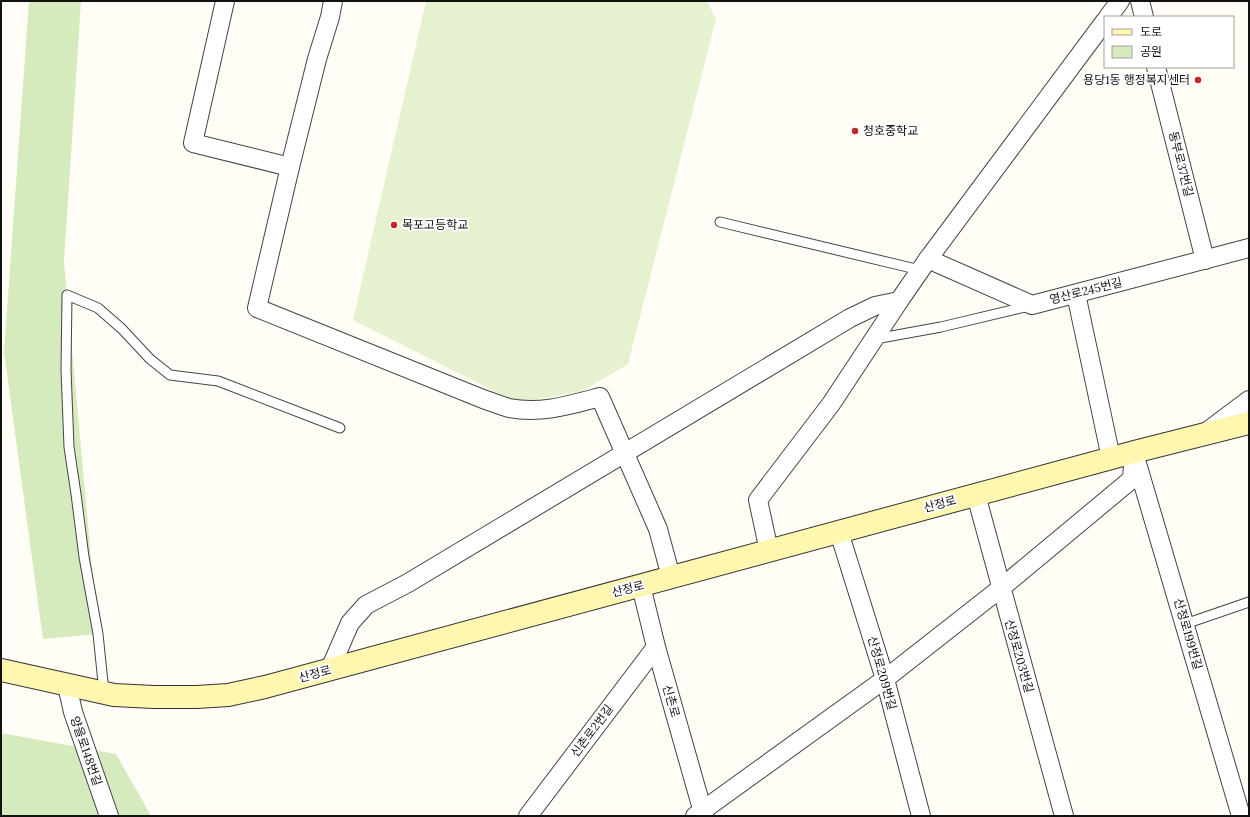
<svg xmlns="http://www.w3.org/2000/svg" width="1250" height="817" font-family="Lora,'Noto Sans KR',serif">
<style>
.green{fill:#d5ebbd}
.pitch{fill:#e6f2cf}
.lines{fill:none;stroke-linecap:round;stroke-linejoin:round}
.lane-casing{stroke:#444;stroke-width:11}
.street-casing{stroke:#444;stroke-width:20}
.secondary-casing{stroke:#333;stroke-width:24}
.lane{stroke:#fff;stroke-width:9}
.street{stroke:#fff;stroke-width:18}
.secondary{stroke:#fff6b0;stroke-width:22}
.poi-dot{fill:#c4262e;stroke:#fff;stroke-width:1.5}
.labels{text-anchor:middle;stroke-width:4;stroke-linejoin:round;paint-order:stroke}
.poi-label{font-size:12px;fill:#111;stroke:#fff;text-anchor:start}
.street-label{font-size:12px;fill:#111;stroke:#fff}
</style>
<rect width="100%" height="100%" fill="#fffdf5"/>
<g class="green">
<path d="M29,1H81L64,262L98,634L43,639L4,352Z"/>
<path d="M1,733L116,754L151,816H1Z"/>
</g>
<path class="pitch" d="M426,1H707L716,19L628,364L581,392L520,402L508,398L353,320Z"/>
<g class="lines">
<defs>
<g id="lane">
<path d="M720,222L920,270"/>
<path d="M875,339L941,327L1029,306"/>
<path d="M1185,624L1249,602"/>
<path d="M104,692L98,634L84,557L76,494L69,447L66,370L67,295L98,308L122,329L150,359L170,375L218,381L340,428"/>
</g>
<g id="street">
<path d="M225,1L193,143L290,167"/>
<path d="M333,1L330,17L317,59L290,167L257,308L483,399C492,402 501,406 509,408C541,414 570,405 600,397L658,529L671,577"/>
<path d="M1140,1L1144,17"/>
<path d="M1108,17L1120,1"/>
<path d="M1156,67L1205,260"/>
<path d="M928,259L1032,305L1249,248"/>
<path d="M1076,294L1111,458"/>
<path d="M1205,433L1249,400"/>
<path d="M1136,460L1241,816"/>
<path d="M976,495L1064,816"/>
<path d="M839,532L885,679L921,816"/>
<path d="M769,551L758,500L831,404L899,301"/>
<path d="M641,586L656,647L704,816"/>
<path d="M330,669L350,623L366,605L408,583L850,318L875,306L899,301L928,259L1105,21"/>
<path d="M67,685L73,712L109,816"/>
<path d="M528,816L656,647"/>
<path d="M695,816L885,679L1001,588L1132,479L1134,452"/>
</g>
<path id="secondary" d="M1,670L114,695L154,697H197L228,695L265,687L1134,452L1249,423"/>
</defs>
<use href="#lane" class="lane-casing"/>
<use href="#street" class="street-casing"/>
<use href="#secondary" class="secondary-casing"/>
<use href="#lane" class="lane"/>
<use href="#street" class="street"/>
<use href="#secondary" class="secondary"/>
</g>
<g class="poi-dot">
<circle cx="1198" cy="80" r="4"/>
<circle cx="855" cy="131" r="4"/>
<circle cx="394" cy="225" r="4"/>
</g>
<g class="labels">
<g class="poi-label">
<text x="1190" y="84" text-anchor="end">용당1동 행정복지센터</text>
<text x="863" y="135">청호중학교</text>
<text x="402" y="229">목포고등학교</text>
</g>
<g class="street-label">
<text transform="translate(1181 164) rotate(76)" y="4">동부로37번길</text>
<text transform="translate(1086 291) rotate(-14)" y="4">영산로245번길</text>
<text transform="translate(940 504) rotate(-15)" y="4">산정로</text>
<text transform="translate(628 589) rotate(-14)" y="4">산정로</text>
<text transform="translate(1188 634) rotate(74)" y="4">산정로199번길</text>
<text transform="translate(1019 656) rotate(74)" y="4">산정로203번길</text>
<text transform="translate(882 673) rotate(74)" y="4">산정로209번길</text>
<text transform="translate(315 674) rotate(-15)" y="4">산정로</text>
<text transform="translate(671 701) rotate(74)" y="4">신촌로</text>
<text transform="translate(592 731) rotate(-53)" y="4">신촌로2번길</text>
<text transform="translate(86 751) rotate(71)" y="4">양을로148번길</text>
</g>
</g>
<rect width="1250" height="817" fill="none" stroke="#111111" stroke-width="4"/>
<rect x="1104" y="16" width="130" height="52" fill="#ffffff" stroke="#a0a0a0"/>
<rect x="1112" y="29" width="20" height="6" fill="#fff6b0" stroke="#a0a0a0"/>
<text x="1140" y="36" font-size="12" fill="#111111">도로</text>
<rect x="1112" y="46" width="20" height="12" fill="#d5ebbd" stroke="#a0a0a0"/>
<text x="1140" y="56" font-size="12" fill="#111111">공원</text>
</svg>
